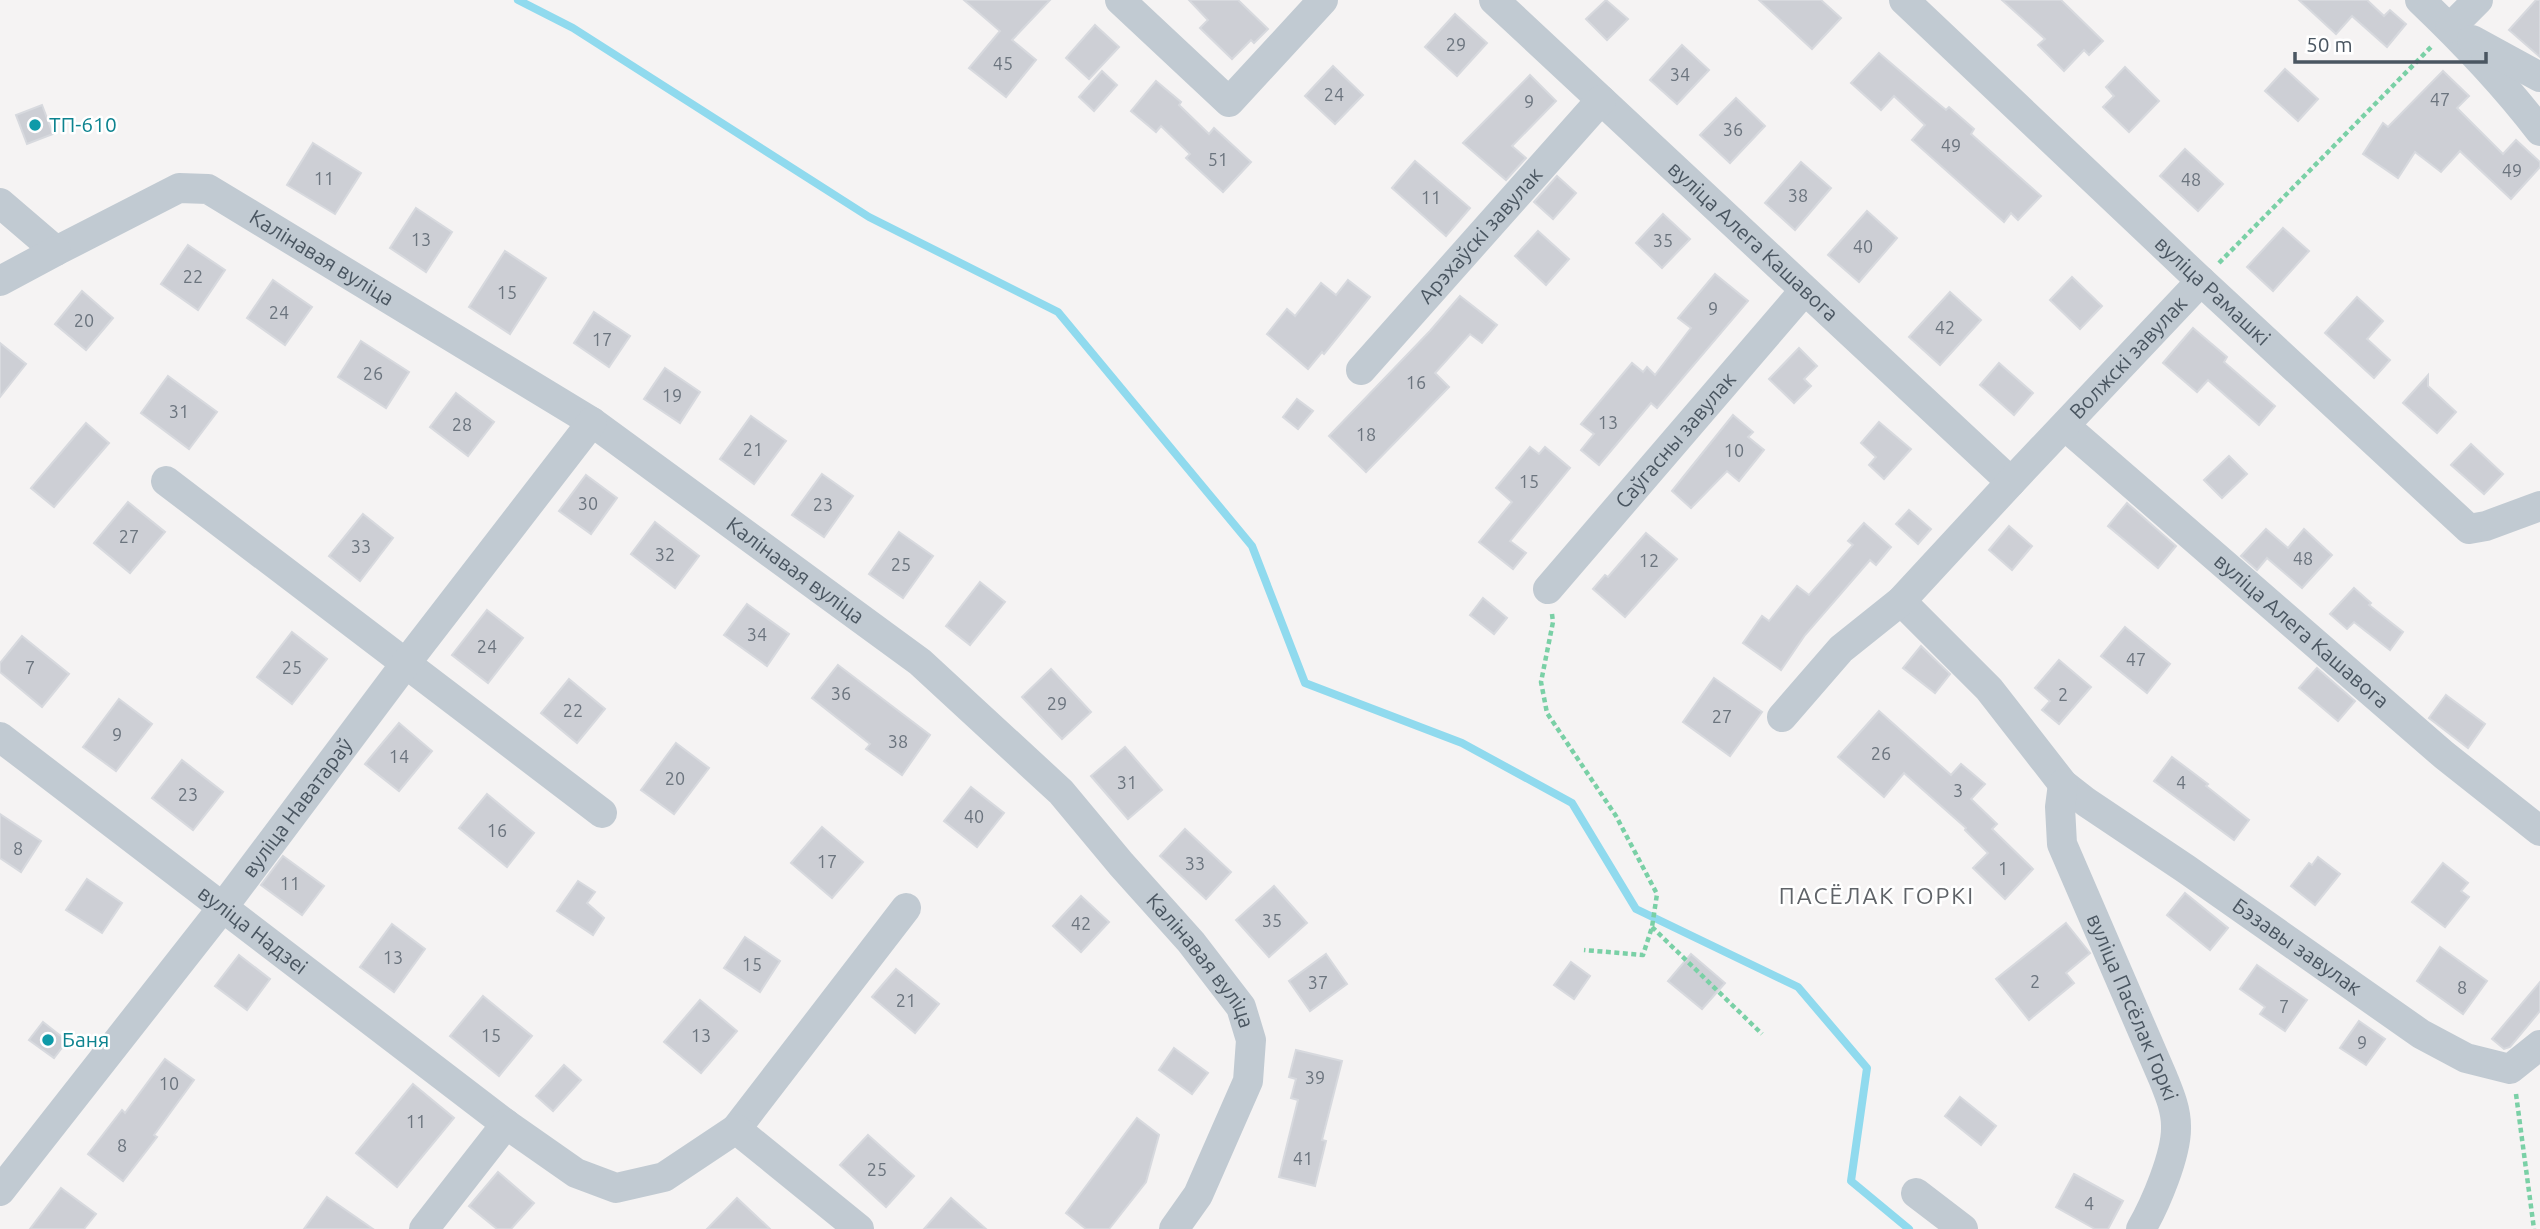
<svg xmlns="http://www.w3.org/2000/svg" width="2540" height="1229" font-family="Ubuntu,sans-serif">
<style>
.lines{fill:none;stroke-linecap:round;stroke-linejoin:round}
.stream{stroke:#90daee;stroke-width:8}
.building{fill:#cdcfd5;stroke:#d7d9de;stroke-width:2}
.path{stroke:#7ad0a6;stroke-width:4.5;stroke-dasharray:5 3.5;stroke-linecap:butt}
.minor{stroke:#c1cad2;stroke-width:30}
.culture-dot{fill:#0f9aa8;stroke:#fff;stroke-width:2.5}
.labels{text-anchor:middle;stroke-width:5;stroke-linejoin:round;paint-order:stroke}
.number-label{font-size:18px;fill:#6b747e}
.culture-label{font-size:21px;fill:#0d838f;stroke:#fff;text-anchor:start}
.street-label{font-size:21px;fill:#4a5661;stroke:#fff}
.neighbourhood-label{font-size:23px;letter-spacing:2px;fill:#5f6368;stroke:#fff}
</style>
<rect width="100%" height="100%" fill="#f5f3f3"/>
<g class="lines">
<path class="stream" d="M518,0L573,28L869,217L1058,312L1252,546L1305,683L1462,743L1572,803L1636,909L1798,987L1867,1068L1851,1181L1909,1229"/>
</g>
<g class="building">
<path d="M964,0H1050L1012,40L1036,60L1006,97L969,68L1000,31Z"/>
<path d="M1189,0H1238L1268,29L1254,43L1251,40L1232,59L1200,28L1208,20Z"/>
<path d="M1606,0L1628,19L1607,40L1586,19Z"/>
<path d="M1759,0H1821L1841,18L1812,49Z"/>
<path d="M2002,0H2061L2103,41L2089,55L2084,50L2064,71L2038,45L2045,39Z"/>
<path d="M2299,0H2367L2384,16L2390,10L2406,24L2387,47L2352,16L2336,34Z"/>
<path d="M2536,0H2540V57L2509,30Z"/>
<path d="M1455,14L1487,43L1457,76L1425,47Z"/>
<path d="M1095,25L1119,47L1089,79L1066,58Z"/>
<path d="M1682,45L1709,70L1677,104L1650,80Z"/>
<path d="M1879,53L1928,95L1946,110L1949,107L1974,129L1971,134L2041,196L2018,220L2011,213L2004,222L1912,140L1925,125L1894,96L1881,110L1851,83Z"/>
<path d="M1333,66L1363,95L1335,124L1305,96Z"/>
<path d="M2125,67L2159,101L2129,132L2103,107L2114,96L2106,87Z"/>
<path d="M2285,69L2318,99L2298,121L2265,91Z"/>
<path d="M1102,71L1117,85L1094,111L1079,97Z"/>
<path d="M2443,71L2469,96L2457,108L2503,154L2516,140L2540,162V167L2511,199L2460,151L2441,172L2415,152L2398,178L2363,154L2383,123L2388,127Z"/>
<path d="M1530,75L1556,101L1512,146L1526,158L1506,180L1463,143Z"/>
<path d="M1156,81L1181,102L1179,105L1209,134L1214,128L1251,162L1223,192L1186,158L1190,154L1161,126L1156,132L1131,111Z"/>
<path d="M1736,98L1765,126L1730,163L1700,135Z"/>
<path d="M42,105L53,134L27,144L16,115Z"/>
<path d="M313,143L361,173L335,214L287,185Z"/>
<path d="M2185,149L2223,184L2198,211L2160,176Z"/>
<path d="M1415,161L1470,208L1446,236L1392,188Z"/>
<path d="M1801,162L1831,188L1795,230L1765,203Z"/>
<path d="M1557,176L1576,193L1553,219L1534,202Z"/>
<path d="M416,208L452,232L426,272L390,248Z"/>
<path d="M1867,211L1897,238L1859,282L1828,255Z"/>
<path d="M1663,214L1690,239L1662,268L1636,243Z"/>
<path d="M2283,228L2309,251L2273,291L2247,267Z"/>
<path d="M1538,231L1569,259L1546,285L1515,256Z"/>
<path d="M188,245L225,270L198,310L161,284Z"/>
<path d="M505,251L546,278L510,334L469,307Z"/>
<path d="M1715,274L1748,301L1657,408L1651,403L1599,465L1581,450L1594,434L1581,424L1632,363L1643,372L1647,367L1655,375L1691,328L1678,318Z"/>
<path d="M2072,277L2102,306L2080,329L2050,300Z"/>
<path d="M273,280L312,307L285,345L247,318Z"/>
<path d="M1348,280L1370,297L1324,354L1322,352L1308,369L1267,334L1287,309L1295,316L1321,283L1336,295Z"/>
<path d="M82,291L113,318L86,350L55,324Z"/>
<path d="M1950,292L1981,320L1940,365L1909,337Z"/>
<path d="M1460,296L1497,325L1482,343L1470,334L1435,373L1449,387L1366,472L1329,436L1430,331Z"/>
<path d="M2357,297L2383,321L2367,339L2390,360L2374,378L2325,333Z"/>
<path d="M594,312L630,336L609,367L574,343Z"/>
<path d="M2193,328L2227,357L2224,362L2275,406L2259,425L2208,380L2197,392L2163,363Z"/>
<path d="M361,341L409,372L386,408L338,377Z"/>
<path d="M0,343L26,364L0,397Z"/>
<path d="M1799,348L1817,366L1804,379L1811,386L1794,403L1769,379Z"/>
<path d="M1999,363L2033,393L2014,415L1980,385Z"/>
<path d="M665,368L700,392L680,423L644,399Z"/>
<path d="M2428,375V386L2456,412L2437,433L2403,403Z"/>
<path d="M168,376L217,412L189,449L141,413Z"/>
<path d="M456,393L494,422L468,456L430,427Z"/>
<path d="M1297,399L1313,411L1298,429L1283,417Z"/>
<path d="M1733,415L1753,432L1748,437L1764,450L1739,481L1727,471L1691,508L1672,491Z"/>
<path d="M751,416L786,441L754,484L720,459Z"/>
<path d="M1879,422L1911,449L1884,479L1869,465L1876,457L1861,443Z"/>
<path d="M86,423L109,443L54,507L31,488Z"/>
<path d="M2471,444L2503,474L2484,494L2451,465Z"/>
<path d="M1530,447L1539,454L1545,447L1570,468L1510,541L1526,553L1513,569L1479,542L1512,502L1496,488Z"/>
<path d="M2229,456L2247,474L2222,498L2204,480Z"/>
<path d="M822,474L853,496L824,537L792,515Z"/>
<path d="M586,475L617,498L591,534L559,511Z"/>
<path d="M128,502L165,532L130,573L94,543Z"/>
<path d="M2127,503L2176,546L2158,568L2108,526Z"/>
<path d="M1909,510L1931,529L1918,544L1896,524Z"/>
<path d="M363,514L393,538L360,581L329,556Z"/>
<path d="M655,522L699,556L675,588L631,554Z"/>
<path d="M1864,523L1891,547L1876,565L1870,560L1805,635L1781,670L1743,643L1762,616L1769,621L1797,586L1809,595L1853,545L1848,541Z"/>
<path d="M2009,526L2032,546L2012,570L1989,550Z"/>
<path d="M2266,529L2288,548L2304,529L2332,555L2302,588L2267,558L2257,570L2241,556Z"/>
<path d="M899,532L933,556L903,598L869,574Z"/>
<path d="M1646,533L1677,559L1625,617L1593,589L1605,575L1608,577Z"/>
<path d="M980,582L1005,602L970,645L946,626Z"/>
<path d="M2354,588L2371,603L2369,605L2403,632L2390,650L2354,622L2347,629L2330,614Z"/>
<path d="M1483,598L1507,618L1494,634L1470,615Z"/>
<path d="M747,604L789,634L767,666L724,635Z"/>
<path d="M487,610L523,638L488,683L452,655Z"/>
<path d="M2125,627L2170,664L2147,693L2101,656Z"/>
<path d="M292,632L327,659L292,704L257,677Z"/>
<path d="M22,636L69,674L42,707L0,672V663Z"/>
<path d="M1921,646L1950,674L1935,693L1903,668Z"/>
<path d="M2059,660L2091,687L2059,724L2042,710L2050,701L2035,688Z"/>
<path d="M838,665L930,735L902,775L866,749L870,744L812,698Z"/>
<path d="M2317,668L2355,701L2338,721L2299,688Z"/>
<path d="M1051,669L1091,712L1062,739L1022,697Z"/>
<path d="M1714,678L1762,712L1730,756L1683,722Z"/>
<path d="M569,679L605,709L577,743L541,713Z"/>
<path d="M2446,695L2485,724L2468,748L2429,718Z"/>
<path d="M119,699L152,724L116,771L83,747Z"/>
<path d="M1879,711L1951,775L1961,764L1985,784L1971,799L1997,824L1992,829L2033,869L2005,899L1973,868L1988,853L1965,830L1966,828L1904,773L1884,797L1838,757Z"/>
<path d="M399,723L432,751L399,791L365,764Z"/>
<path d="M676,743L709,768L674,814L641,790Z"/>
<path d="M1125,747L1162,790L1128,819L1091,776Z"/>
<path d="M2172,757L2208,784L2206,786L2249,820L2234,840L2154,781Z"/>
<path d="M182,760L223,792L193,830L152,798Z"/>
<path d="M971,787L1004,813L977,847L944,821Z"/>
<path d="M487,794L534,833L507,867L459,828Z"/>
<path d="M0,814L41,841L21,872L0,858Z"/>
<path d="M822,827L863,862L832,898L791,863Z"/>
<path d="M1185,829L1231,872L1206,899L1160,856Z"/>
<path d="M283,856L324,886L302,915L261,885Z"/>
<path d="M2318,857L2340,874L2315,905L2291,886L2309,863L2312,865Z"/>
<path d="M2443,863L2468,883L2461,891L2469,897L2445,927L2412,902Z"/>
<path d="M87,879L122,903L102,933L66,910Z"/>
<path d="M578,881L595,892L587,903L604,918L593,935L557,911Z"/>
<path d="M1274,886L1307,923L1269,957L1236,920Z"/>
<path d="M2185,893L2228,928L2210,950L2167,915Z"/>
<path d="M1081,896L1109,922L1081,952L1053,926Z"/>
<path d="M2066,923L2090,953L2066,973L2074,983L2029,1020L1996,979Z"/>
<path d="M392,924L425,949L394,992L360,967Z"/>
<path d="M745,937L780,961L760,992L724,968Z"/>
<path d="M2440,947L2487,981L2463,1014L2417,981Z"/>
<path d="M1326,954L1347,984L1310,1011L1289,981Z"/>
<path d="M1691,954L1725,983L1702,1009L1668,981Z"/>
<path d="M239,955L270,979L247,1010L215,986Z"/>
<path d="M1571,962L1590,976L1574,999L1554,985Z"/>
<path d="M2257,965L2307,1000L2285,1031L2260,1014L2265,1007L2240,989Z"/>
<path d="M896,969L939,1004L915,1033L872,997Z"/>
<path d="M2540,982V1011L2510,1047L2504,1049L2492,1039Z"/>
<path d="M483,996L532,1036L499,1076L450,1036Z"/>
<path d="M700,1000L737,1031L701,1073L664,1042Z"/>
<path d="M2359,1021L2385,1039L2366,1065L2340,1048Z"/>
<path d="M43,1022L67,1041L54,1058L29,1040Z"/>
<path d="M1174,1048L1208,1073L1192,1094L1159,1070Z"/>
<path d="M1296,1050L1342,1061L1322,1140L1326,1141L1315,1186L1279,1177L1298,1100L1291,1098L1296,1079L1289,1077Z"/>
<path d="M165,1059L194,1080L154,1135L157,1137L123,1181L88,1154L122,1110L125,1113Z"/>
<path d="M564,1065L581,1080L553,1111L536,1096Z"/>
<path d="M413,1084L454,1118L397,1187L356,1153Z"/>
<path d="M1960,1097L1996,1126L1981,1145L1945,1116Z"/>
<path d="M1137,1118L1159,1135L1146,1182L1109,1229H1086L1066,1213Z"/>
<path d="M868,1135L914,1176L886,1207L840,1165Z"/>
<path d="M498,1172L534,1203L511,1229H497L469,1206Z"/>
<path d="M2074,1174L2123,1201L2108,1229H2095L2056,1207Z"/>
<path d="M61,1188L96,1214L84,1229H30Z"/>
<path d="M327,1197L373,1229H304Z"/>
<path d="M737,1198L770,1229H707Z"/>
<path d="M951,1198L986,1229H924Z"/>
</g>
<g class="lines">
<g class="path">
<path d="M2219,263L2431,47"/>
<path d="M1552,614L1553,622L1541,682L1547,713L1616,816L1657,894L1652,927L1643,955L1584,950"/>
<path d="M1652,927L1762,1034"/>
<path d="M2516,1094L2534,1229"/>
</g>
<g class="minor">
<path d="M1120,0L1229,102L1323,0"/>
<path id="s1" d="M1494,0L2011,482"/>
<path id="s2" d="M1904,0L2201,281L2469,529L2486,526L2540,506"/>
<path d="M2420,0C2463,41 2504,84 2540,131"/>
<path d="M2450,28L2478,0"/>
<path d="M2472,40L2540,77"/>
<path id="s3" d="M0,203L56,251L179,188L208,189L592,422L920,662L1061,792L1121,864L1191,942L1241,1007L1251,1040L1248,1081L1198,1195L1174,1229"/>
<path d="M0,281L56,251"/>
<path id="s4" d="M1361,370L1601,100"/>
<path id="s5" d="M2065,426L2444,755L2540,831"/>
<path d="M166,481L602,813"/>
<path id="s6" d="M1548,589L1804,291"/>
<path id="s7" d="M1901,601L1989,689L2063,784L2086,802L2186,869L2421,1034L2466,1058L2510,1069L2540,1045"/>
<path id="s8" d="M1782,717L1841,649L1901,601L2011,482L2201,281"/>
<path id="s9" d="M0,737L506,1124"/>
<path id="s10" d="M2063,784L2060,807L2062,844L2163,1078C2169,1093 2176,1109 2176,1126C2177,1154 2155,1205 2141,1229"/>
<path d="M736,1129L906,908"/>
<path id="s11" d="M0,1191L223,907L406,663L592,422"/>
<path d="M1916,1193L1963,1229"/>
<path d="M424,1229L506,1124L576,1173L616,1188L664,1177L736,1129L859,1229"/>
</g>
</g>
<g class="culture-dot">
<circle cx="35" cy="125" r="7"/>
<circle cx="48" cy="1040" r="7"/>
</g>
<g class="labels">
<g class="number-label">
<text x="1456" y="51">29</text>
<text x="1003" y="70">45</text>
<text x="1680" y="81">34</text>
<text x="1334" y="101">24</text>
<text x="2440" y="106">47</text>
<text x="1529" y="108">9</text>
<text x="1733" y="136">36</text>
<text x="1951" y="152">49</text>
<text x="1218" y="166">51</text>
<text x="2512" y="177">49</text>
<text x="324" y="185">11</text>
<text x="2191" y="186">48</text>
<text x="1798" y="202">38</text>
<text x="1431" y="204">11</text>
<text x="421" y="246">13</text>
<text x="1663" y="247">35</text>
<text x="1863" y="253">40</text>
<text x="193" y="283">22</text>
<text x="507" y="299">15</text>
<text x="1713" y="315">9</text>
<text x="279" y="319">24</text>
<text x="84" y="327">20</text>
<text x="1945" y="334">42</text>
<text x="602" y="346">17</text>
<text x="373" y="380">26</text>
<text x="1416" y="389">16</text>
<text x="672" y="402">19</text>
<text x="179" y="418">31</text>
<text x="1608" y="429">13</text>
<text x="462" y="431">28</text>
<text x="1366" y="441">18</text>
<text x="753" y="456">21</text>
<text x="1734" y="457">10</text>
<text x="1529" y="488">15</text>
<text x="588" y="510">30</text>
<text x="823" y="511">23</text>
<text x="129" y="543">27</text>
<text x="361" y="553">33</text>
<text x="665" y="561">32</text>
<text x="2303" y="565">48</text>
<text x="1649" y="567">12</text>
<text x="901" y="571">25</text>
<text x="757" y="641">34</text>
<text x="487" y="653">24</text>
<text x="2136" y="666">47</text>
<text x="30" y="674">7</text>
<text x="292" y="674">25</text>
<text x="841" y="700">36</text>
<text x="2063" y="701">2</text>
<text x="1057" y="710">29</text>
<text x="573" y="717">22</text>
<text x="1722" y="723">27</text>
<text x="117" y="741">9</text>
<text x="898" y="748">38</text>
<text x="1881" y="760">26</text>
<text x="399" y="763">14</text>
<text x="675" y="785">20</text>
<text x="1127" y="789">31</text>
<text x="2181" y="789">4</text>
<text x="1958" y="797">3</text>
<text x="188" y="801">23</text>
<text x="974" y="823">40</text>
<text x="497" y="837">16</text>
<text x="18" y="855">8</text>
<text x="827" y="868">17</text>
<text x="1195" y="870">33</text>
<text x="2003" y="875">1</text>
<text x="290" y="890">11</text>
<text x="1272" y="927">35</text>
<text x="1081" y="930">42</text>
<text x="393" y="964">13</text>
<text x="752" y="971">15</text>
<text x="2035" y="988">2</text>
<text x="1318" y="989">37</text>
<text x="2462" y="994">8</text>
<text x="906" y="1007">21</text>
<text x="2284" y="1013">7</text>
<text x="491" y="1042">15</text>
<text x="701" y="1042">13</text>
<text x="2362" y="1049">9</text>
<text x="1315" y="1084">39</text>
<text x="169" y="1090">10</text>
<text x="416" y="1128">11</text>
<text x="122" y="1152">8</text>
<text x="1303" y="1165">41</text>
<text x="877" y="1176">25</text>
<text x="2089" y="1210">4</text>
</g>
<g class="culture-label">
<text x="49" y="132">ТП-610</text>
<text x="62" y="1047">Баня</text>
</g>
<g class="street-label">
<text dy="7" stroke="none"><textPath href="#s4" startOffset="180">Арэхаўскі завулак</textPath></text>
<text dy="7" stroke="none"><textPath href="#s1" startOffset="354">вуліца Алега Кашавога</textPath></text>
<text dy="7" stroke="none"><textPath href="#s3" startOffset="374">Калінавая вуліца</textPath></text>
<text dy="7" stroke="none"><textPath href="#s2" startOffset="424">вуліца Рамашкі</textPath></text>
<text dy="7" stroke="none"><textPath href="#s8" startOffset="500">Волжскі завулак</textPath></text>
<text dy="7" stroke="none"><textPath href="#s6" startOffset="196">Саўгасны завулак</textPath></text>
<text dy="7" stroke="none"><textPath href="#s3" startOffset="942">Калінавая вуліца</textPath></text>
<text dy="7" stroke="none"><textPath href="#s5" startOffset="313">вуліца Алега Кашавога</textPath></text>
<text dy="7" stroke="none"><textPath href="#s11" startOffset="485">вуліца Наватараў</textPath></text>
<text dy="7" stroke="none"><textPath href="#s9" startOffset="318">вуліца Надзеі</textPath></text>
<text dy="7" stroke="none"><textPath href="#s7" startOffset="530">Бэзавы завулак</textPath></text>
<text dy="7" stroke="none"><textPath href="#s3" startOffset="1508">Калінавая вуліца</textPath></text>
<text dy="7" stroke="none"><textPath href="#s10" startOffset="238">вуліца Пасёлак Горкі</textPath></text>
</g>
<g class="neighbourhood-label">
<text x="1877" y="904">ПАСЁЛАК ГОРКІ</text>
</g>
</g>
<path d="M2295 52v10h191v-10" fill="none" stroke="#4a5661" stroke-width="3.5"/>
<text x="2306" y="52" font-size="21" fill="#4a5661" stroke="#ffffff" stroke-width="5" paint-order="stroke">50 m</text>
</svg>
